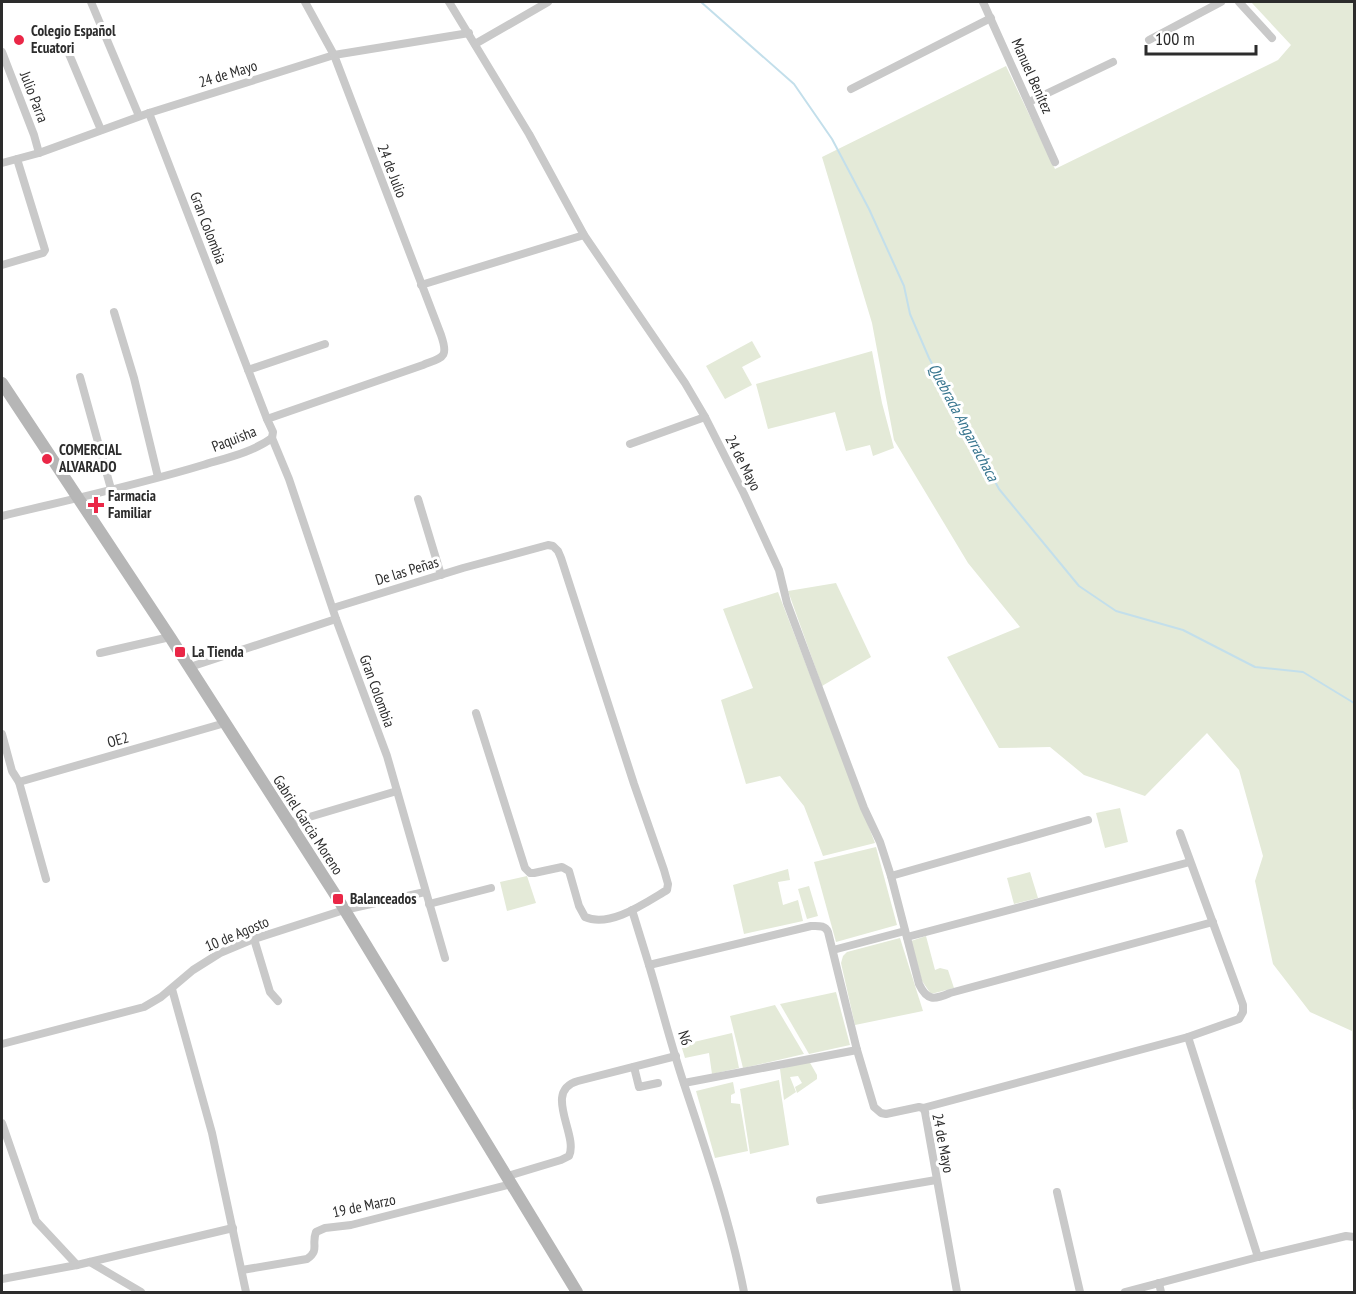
<svg xmlns="http://www.w3.org/2000/svg" width="1356" height="1294" font-family="'PT Sans Narrow',sans-serif">
<style>
.green{fill:#e4ead8}
.lines{fill:none;stroke-linecap:round;stroke-linejoin:round}
.stream{stroke:#c3dfeb;stroke-width:2}
.street{stroke:#c9c9c9;stroke-width:8}
.secondary{stroke:#b6b6b6;stroke-width:12}
.poi-dot{fill:#ea2747;stroke:#fff;stroke-width:2}
.labels{text-anchor:middle;stroke-width:6;stroke-linejoin:round;paint-order:stroke}
.poi-label{font-size:15px;font-weight:bold;fill:#2c2c2c;stroke:#fff;text-anchor:start}
.street-label{font-size:15px;fill:#2c2c2c;stroke:#fff}
.water-label{font-size:16px;font-style:italic;fill:#38768f;stroke:#fff}
</style>
<rect width="100%" height="100%" fill="#fff"/>
<g class="green">
<path d="M1251,2H1354V1112L1352,1109V1031L1310,1012L1273,964L1255,881L1263,856L1239,770L1207,733L1145,796L1084,775L1050,747L999,748L947,657L1020,627L968,563L894,440L872,323L822,157L1006,66L1055,169L1278,60L1291,45Z"/>
<path d="M752,341L761,357L742,367L752,385L725,399L706,366Z"/>
<path d="M872,351L882,403L894,448L873,456L870,445L846,451L835,412L768,429L756,384Z"/>
<path d="M836,583L871,657L822,686L788,591Z"/>
<path d="M778,592L875,843L823,856L804,806L780,776L746,784L721,700L753,688L723,609Z"/>
<path d="M1120,808L1128,842L1105,848L1096,813Z"/>
<path d="M876,847L897,925L836,942L814,862Z"/>
<path d="M788,869L790,880L778,882L783,905L798,900L803,921L744,934L733,885Z"/>
<path d="M1030,872L1038,898L1014,904L1007,878Z"/>
<path d="M527,876L536,903L507,911L500,882Z"/>
<path d="M809,886L818,916L807,919L798,889Z"/>
<path d="M926,936L935,970L940,968L948,970L954,988L931,994L922,981L911,941Z"/>
<path d="M900,938L923,1011L855,1025L841,963L843,956L847,952Z"/>
<path d="M836,992L850,1045L809,1054L780,1004Z"/>
<path d="M775,1005L804,1054L743,1068L730,1016Z"/>
<path d="M732,1033L739,1068L712,1074L709,1053L685,1058L681,1045Z"/>
<path d="M809,1061L817,1075V1079L797,1093L795,1087L802,1083L798,1076L790,1077L796,1092L784,1100L780,1069Z"/>
<path d="M779,1080L789,1145L750,1154L740,1089Z"/>
<path d="M733,1082L735,1093L731,1095V1103L740,1104L748,1151L715,1158L696,1091Z"/>
</g>
<g class="lines">
<path class="stream" d="M701,2L794,84L832,139L869,209L904,286L910,314L929,358L999,489L1079,586L1116,611L1183,630L1255,667L1303,672L1354,703"/>
<g class="street">
<path d="M91,2L139,116"/>
<path d="M449,2L529,134L584,235L685,383L705,417L744,494L779,570L787,603L864,808L880,842L891,876L919,984C927,1001 934,1000 950,993L1213,922"/>
<path d="M983,2L1055,162"/>
<path d="M1239,2L1272,38"/>
<path d="M1149,40L1221,2"/>
<path d="M475,44L548,2"/>
<path d="M2,52L34,135L39,153"/>
<path d="M69,54L101,130"/>
<path d="M851,89L991,18"/>
<path d="M1029,102L1113,62"/>
<path d="M149,113L267,419"/>
<path d="M2,163L39,153L149,113L334,55L469,33"/>
<path d="M2,265L43,253L45,250L17,159"/>
<path d="M421,285L584,235"/>
<path d="M114,312L134,378L158,477"/>
<path d="M248,370L325,344"/>
<path d="M80,377L111,489"/>
<path d="M272,438L289,479L336,619L387,756L445,958"/>
<path d="M630,444L705,417"/>
<path d="M418,499L441,575"/>
<path d="M2,516C69,500 137,485 203,465C226,458 253,452 272,438L273,432L267,419L423,365C443,357 449,358 441,335L334,55L305,2"/>
<path d="M333,608L463,568L548,545L553,546L558,551L561,558L634,784L664,870L668,884L667,890C645,903 610,928 585,917L579,906L569,871L562,867L534,873H530L525,868L476,713"/>
<path d="M100,653L170,637"/>
<path d="M190,667L336,619"/>
<path d="M2,734L12,771L19,782L46,879"/>
<path d="M19,782L225,723"/>
<path d="M289,823L397,791"/>
<path d="M891,876L1088,820"/>
<path d="M429,904L491,888"/>
<path d="M632,910L649,965"/>
<path d="M907,937L1190,862"/>
<path d="M254,939L270,992L278,1001"/>
<path d="M833,950L905,931"/>
<path d="M172,989L212,1133L246,1292"/>
<path d="M1188,1037L1258,1257"/>
<path d="M2,1044L144,1007L161,997L193,970L220,953L251,940L344,910L425,892"/>
<path d="M634,1067L639,1087L658,1083"/>
<path d="M684,1083L857,1050"/>
<path d="M923,1108L1188,1037L1239,1019L1243,1012V1005L1180,833"/>
<path d="M2,1123L36,1221L77,1265"/>
<path d="M508,1176L561,1160L569,1156C579,1135 542,1091 578,1081L676,1056"/>
<path d="M1057,1192L1080,1292"/>
<path d="M820,1200L936,1180"/>
<path d="M90,1262L141,1292"/>
<path d="M242,1270L307,1259C320,1250 311,1245 316,1232L325,1228L351,1225L511,1184"/>
<path d="M2,1279L77,1265L233,1228"/>
<path d="M1159,1283L1161,1292"/>
<path d="M744,1292C730,1221 707,1153 684,1084C671,1045 661,1005 649,965L811,926C819,926 825,925 828,932L857,1050L874,1107L881,1113L886,1114L919,1107L923,1108L925,1112L957,1292"/>
<path d="M1125,1292L1258,1257L1346,1236L1354,1237"/>
</g>
<path class="secondary" d="M2,383L170,637L338,899L577,1292"/>
</g>
<g class="poi-dot">
<circle cx="19" cy="40" r="6"/>
<circle cx="47" cy="459" r="6"/>
<path d="M93 496h6v6h6v6h-6v6h-6v-6h-6v-6h6z"/>
<rect x="174" y="646" width="12" height="12" rx="3"/>
<rect x="332" y="893" width="12" height="12" rx="3"/>
</g>
<g class="labels">
<g class="poi-label">
<text x="31" y="36">Colegio Español<tspan x="31" dy="17">Ecuatori</tspan></text>
<text x="59" y="455">COMERCIAL<tspan x="59" dy="17">ALVARADO</tspan></text>
<text x="108" y="501">Farmacia<tspan x="108" dy="17">Familiar</tspan></text>
<text x="192" y="657">La Tienda</text>
<text x="350" y="904">Balanceados</text>
</g>
<g class="street-label">
<text transform="translate(228 74) rotate(-17)" y="5">24 de Mayo</text>
<text transform="translate(1032 76) rotate(66)" y="5">Manuel Benítez</text>
<text transform="translate(34 97) rotate(69)" y="5">Julio Parra</text>
<text transform="translate(392 171) rotate(69)" y="5">24 de Julio</text>
<text transform="translate(208 228) rotate(69)" y="5">Gran Colombia</text>
<text transform="translate(234 439) rotate(-21)" y="5">Paquisha</text>
<text transform="translate(743 463) rotate(63)" y="5">24 de Mayo</text>
<text transform="translate(407 571) rotate(-17)" y="5">De las Peñas</text>
<text transform="translate(377 691) rotate(70)" y="5">Gran Colombia</text>
<text transform="translate(118 740) rotate(-16)" y="5">OE2</text>
<text transform="translate(308 825) rotate(57)" y="5">Gabriel Garcia Moreno</text>
<text transform="translate(237 934) rotate(-23)" y="5">10 de Agosto</text>
<text transform="translate(685 1038) rotate(73)" y="5">N6</text>
<text transform="translate(943 1143) rotate(79)" y="5">24 de Mayo</text>
<text transform="translate(364 1206) rotate(-12)" y="5">19 de Marzo</text>
</g>
<g class="water-label">
<text transform="translate(964 422) rotate(62)" y="6">Quebrada Angarrachaca</text>
</g>
</g>
<rect width="1356" height="1294" fill="none" stroke="#2c2c2c" stroke-width="6"/>
<path d="M1146 45v9h110v-9" fill="none" stroke="#2c2c2c" stroke-width="3"/>
<text x="1155" y="45" font-size="18" fill="#2c2c2c" stroke="#ffffff" stroke-width="4.5" paint-order="stroke">100 m</text>
</svg>
